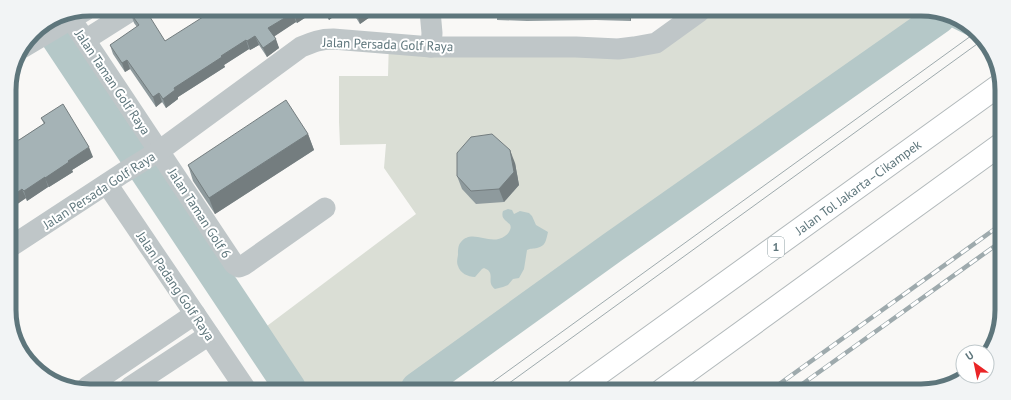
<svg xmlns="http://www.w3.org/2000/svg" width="1011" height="400" font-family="'PT Sans',sans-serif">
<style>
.green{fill:#daded5}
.water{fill:#b5c8c8}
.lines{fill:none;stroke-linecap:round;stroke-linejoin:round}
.stream{stroke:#b5c8c8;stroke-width:5.5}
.river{stroke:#b5c8c8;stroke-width:32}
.highway-casing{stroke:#b2b9bb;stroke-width:24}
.minor{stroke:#bfc6c8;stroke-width:21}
.highway{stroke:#fff;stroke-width:22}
.tram{stroke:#9eaaad;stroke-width:1}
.rail-casing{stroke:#9eaaad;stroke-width:4.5}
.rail{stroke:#fff;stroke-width:3;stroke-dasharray:9;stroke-linecap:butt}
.wall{fill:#8e9a9d}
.shaded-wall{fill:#747d7f}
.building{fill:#a5b3b6;stroke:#747d7f}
.labels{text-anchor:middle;stroke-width:4;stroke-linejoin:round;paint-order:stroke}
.shield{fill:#fff;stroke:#8e9fa3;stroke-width:1}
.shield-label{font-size:12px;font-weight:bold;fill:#5e767c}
.street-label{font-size:13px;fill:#5e767c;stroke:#fff}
.rim{fill:none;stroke:#5e767c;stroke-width:5}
</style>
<rect width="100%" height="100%" fill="#f9f8f6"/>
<path class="green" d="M704,12L945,13L613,247L417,388H290L255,335L416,214L384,168L386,144L340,145L339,122V76H388L389,40L647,53Z"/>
<path class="water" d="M508,209L512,210L514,214L520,211L529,213L532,216L536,225L548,232C546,240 546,246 537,248C533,249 531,248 527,250L524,269L519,278L513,279L508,285L503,287L495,289C485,282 497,273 484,268L482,269L475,277C468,277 460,273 458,266C456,262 458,257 458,254C458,250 458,245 461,242C473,228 490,247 505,236C506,235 508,234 509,232C516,221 499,223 503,211Z"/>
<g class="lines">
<path class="stream" d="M939,18L985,41"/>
<g class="river">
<path d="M47,23L290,388"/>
<path d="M417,388L613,247L939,18"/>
</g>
<defs>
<g id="highway">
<path d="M578,389L1001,84"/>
<path d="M662,390L1000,145"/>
</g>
</defs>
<use href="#highway" class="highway-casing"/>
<g class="minor">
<path d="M430,11L432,33L431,47"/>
<path d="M67,13L234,264L239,267L244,265L325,208"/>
<path d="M85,40L134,9"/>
<path d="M22,48L86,10"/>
<path d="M107,184L245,388"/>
<path d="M10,247L123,173L159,151L301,47C313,42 320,39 333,39L431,47H576L618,49L634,47L656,43L699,12"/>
<path d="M87,387L195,314"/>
<path d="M130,387L209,335"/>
</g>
<use href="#highway" class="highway"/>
<g class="tram">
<path d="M483,389L975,33"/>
<path d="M501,389L984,39"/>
</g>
<defs>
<g id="rail">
<path d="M771,390L999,226"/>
<path d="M794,390L999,243"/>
</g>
</defs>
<use href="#rail" class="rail-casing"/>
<use href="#rail" class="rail"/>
</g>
<g class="wall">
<path d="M231,10H317L297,23L296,22L274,36L279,48L267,57L259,45L250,50L249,49L224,65L225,67L178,97V99L166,108L162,102L156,107L130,69L125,72L113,54L110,45L137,27L134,23L131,14L165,41L226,13Z"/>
<path d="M323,10H342L329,20Z"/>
<path d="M351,10H380L360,24Z"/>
<path d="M446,11L650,12L642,17L631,18V21L596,20L527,21L497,20V17L448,16Z"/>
<path d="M41,118L93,157L72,170L73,172L49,187H48L27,201L26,198L10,209L19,140L44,124Z"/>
<path d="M308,134L314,150L215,214L193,181L188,165Z"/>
<path d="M515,163L519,185L504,202L476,204L462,189L457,176Z"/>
</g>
<g class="shaded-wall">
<path d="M300,10H317L297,23L294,14Z"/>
<path d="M326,10H342L329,20Z"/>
<path d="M363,10H380L360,24L357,14Z"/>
<path d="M627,12H629L631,18V21Z"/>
<path d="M640,12H650L642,17Z"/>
<path d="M293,13L296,22L272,38L268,28Z"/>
<path d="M255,36L259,45L250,50L247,41Z"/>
<path d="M276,39L279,48L267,57L263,48Z"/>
<path d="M246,40L249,49L224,65L225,67L178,97V99L166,108L163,99L174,88L221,56Z"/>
<path d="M127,60L130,69L125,72L122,63Z"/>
<path d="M159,93L162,102L156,107L153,97Z"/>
<path d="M308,134L314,150L215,214L209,198Z"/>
<path d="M89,147L93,157L72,170L73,172L49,187L45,178L68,161Z"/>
<path d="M510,150L515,163L519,185L504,202L499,189Z"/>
<path d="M45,177L48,187L27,201L24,191Z"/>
<path d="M22,189L26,198L10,209V198Z"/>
</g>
<g class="building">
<path d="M138,9H145L165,41L214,10H224L226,13L231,10H300L294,14L293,13L268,28L276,39L263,48L255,36L247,41L246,40L221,56L222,57L174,88L175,90L163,99L159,93L153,97L127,60L122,63L110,45L139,25L131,14Z"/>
<path d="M354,10H363L357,14Z"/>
<path d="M508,11H559L523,12Z"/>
<path d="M286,100L308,134L209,198L188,165Z"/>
<path d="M63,104L89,147L68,161L69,162L45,178V177L24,191L22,189L10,198V146L18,140H19L45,123L41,118Z"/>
<path d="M492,134L510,150L514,172L499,189L471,191L457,176V153L471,137Z"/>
</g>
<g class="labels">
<rect class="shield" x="768" y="237" width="16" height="20" rx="3"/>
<g class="shield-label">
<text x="776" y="251">1</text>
</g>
<g class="street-label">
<text transform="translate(388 44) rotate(2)" y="5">Jalan Persada Golf Raya</text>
<text transform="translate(113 82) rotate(56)" y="5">Jalan Taman Golf Raya</text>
<text transform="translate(858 187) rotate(-36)" y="5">Jalan Tol Jakarta–Cikampek</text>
<text transform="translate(99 190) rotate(-33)" y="5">Jalan Persada Golf Raya</text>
<text transform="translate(200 213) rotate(57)" y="5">Jalan Taman Golf 6</text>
<text transform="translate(176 286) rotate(56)" y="5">Jalan Padang Golf Raya</text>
</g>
</g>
<path d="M0 0H1011V400H0ZM90 16H921A74 74 0 0 1 995 90V310A74 74 0 0 1 921 384H90A74 74 0 0 1 16 310V90A74 74 0 0 1 90 16Z" fill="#f2f4f5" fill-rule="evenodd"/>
<path class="rim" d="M90 16H921A74 74 0 0 1 995 90V310A74 74 0 0 1 921 384H90A74 74 0 0 1 16 310V90A74 74 0 0 1 90 16Z"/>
<g transform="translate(975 364) rotate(327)"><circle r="19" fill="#ffffff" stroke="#bfc8cb"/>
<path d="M0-3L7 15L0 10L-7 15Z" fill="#ea2527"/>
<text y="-6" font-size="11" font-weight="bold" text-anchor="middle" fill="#5e767c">U</text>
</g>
</svg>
